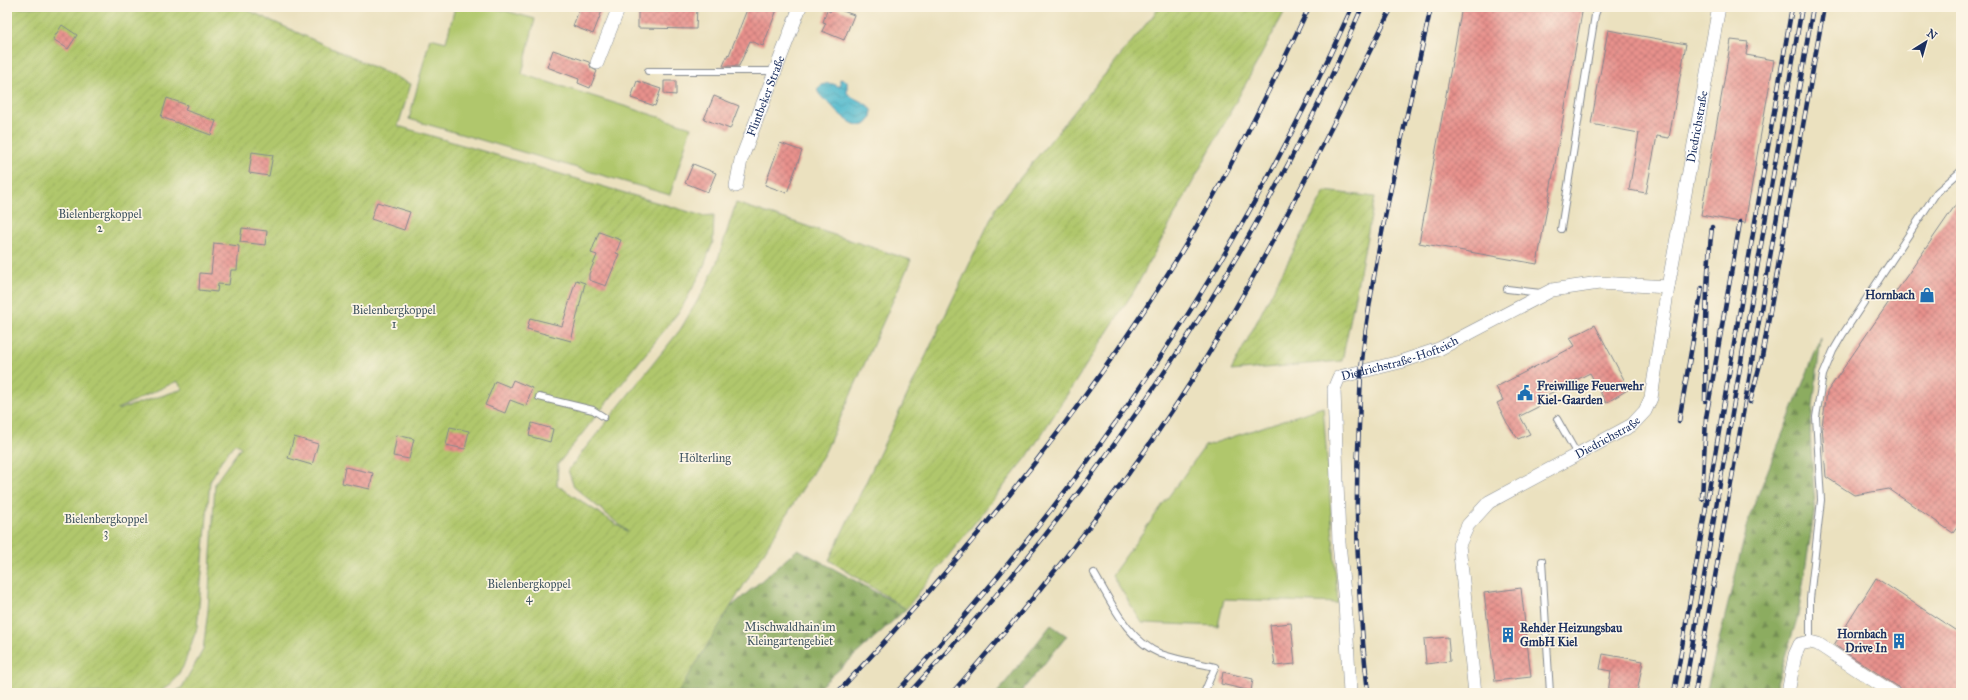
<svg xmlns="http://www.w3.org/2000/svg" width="1968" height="700" font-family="'IM FELL Great Primer',serif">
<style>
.grass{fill:#b0c76c;stroke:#667b65}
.forest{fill:url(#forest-firs);stroke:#546e5f}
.garden{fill:url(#garden-furrows);stroke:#667b65;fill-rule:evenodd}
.water{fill:url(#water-waves);stroke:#367496}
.building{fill:url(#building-cross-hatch)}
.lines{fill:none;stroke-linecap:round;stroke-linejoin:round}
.lane-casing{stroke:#83888e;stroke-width:8}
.street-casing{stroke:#83888e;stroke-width:14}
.lane{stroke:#fff;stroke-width:6}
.street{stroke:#fff;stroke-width:13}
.rail-casing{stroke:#1b2f5e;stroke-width:4.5}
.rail{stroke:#fcf5e5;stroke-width:3;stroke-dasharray:9;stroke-linecap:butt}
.labels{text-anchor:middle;stroke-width:3.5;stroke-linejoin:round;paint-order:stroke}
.street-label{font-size:12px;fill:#1b2f5e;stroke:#fcf5e5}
.park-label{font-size:12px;fill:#405562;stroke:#fcf5e5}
.poi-label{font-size:12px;font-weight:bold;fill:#1b2f5e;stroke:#fcf5e5;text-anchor:end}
</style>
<defs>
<pattern id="forest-firs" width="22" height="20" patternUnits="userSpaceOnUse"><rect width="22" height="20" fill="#8cac60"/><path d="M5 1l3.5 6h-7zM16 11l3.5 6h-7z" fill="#728c52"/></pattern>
<pattern id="garden-furrows" width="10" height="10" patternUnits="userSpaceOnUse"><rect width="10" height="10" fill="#b0c76c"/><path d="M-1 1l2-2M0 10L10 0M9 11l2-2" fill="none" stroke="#97ab60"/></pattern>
<pattern id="water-waves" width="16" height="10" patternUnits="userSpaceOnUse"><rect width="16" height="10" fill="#50b9cd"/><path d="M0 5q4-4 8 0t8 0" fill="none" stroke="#4297aa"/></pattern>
<pattern id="building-cross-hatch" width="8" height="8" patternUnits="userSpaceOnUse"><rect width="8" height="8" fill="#e8918c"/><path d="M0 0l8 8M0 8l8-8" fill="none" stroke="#bb7776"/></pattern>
</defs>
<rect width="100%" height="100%" fill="#fcf5e5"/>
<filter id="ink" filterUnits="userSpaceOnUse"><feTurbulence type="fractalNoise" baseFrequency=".025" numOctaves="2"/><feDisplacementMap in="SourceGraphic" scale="8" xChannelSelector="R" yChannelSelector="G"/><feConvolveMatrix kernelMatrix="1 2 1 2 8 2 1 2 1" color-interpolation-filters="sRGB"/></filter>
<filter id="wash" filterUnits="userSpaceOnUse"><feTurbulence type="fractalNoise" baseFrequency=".012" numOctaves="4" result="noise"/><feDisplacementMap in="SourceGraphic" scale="16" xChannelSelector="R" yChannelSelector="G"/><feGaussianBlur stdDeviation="0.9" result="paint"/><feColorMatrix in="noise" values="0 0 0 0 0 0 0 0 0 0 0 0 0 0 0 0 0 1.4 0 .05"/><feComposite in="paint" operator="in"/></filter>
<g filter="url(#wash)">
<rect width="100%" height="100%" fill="#ebe1bf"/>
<g class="grass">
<path d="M455,7H492L535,19L522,74L691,127L670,195L409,119L430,38L446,42Z"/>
<path d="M1323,407L1338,603L1224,599L1218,626L1142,623L1112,575L1205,446Z"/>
</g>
<g class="forest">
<path d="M1821,338L1810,432L1815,507L1798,616L1774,693H1706L1750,515Z"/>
<path d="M798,549L906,609L813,693H631Z"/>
<path d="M1051,625L1067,636L1020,693H997Z"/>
</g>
<g class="garden">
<path d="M7,7H241L411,84L398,126L703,216L714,215L713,242L702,271L681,309L558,464L557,485L628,532L574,487L568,470L680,330L706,286L717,262L736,203L911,260L825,452L678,693H174L182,687L203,650L208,610L215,483L241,447L235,443L221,461L210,482L197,628L183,667L173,682L159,693H7ZM177,381L183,389L117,410V409Z"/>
<path d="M1160,7H1287L1135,289L1027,457L906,609L829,560L997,206Z"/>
<path d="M1325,191L1375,197L1342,361L1231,371Z"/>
</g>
<path class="water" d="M840,79L847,81V93C854,100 867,102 872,110C869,141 842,118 832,106C826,100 819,97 817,89C824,82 831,82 840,87Z"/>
<g id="blocks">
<g class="building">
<path d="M580,7H590L602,11L593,34L573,26Z"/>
<path d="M638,7H697L696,29L638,28Z"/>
<path d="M748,7H778L763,46L750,41L739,66H723L728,54L729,55Z"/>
<path d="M832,7L854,15L844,40L822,31L826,23L823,22L827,10L830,12Z"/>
<path d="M1462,7H1583L1537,264L1419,243Z"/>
<path d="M62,25L77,35L68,49L53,39Z"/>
<path d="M1608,30L1686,44L1669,138L1657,136L1646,193L1629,190L1639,133L1591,124Z"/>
<path d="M1731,40L1748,42L1746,55L1774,60L1745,223L1701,215Z"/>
<path d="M553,50L589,62L591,68L597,71L590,88L578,83L579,79L547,67Z"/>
<path d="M637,81L661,89L655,106L631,98Z"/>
<path d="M664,81H676V95L664,94Z"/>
<path d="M714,96L739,106L730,129L704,119Z"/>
<path d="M167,98L187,105L185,110L216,121L211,135L161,117Z"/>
<path d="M780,143L802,151L787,193L765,185Z"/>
<path d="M252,152L273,155L269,176L249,173Z"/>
<path d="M693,164L716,173L708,192L685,183Z"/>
<path d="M1961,197V522L1953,533L1889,489L1854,495L1826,477L1822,426L1827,392Z"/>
<path d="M377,202L410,212L404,230L371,219Z"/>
<path d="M242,228L267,231L265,245L240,242Z"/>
<path d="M599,232L621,240L616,253L619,254L606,286L589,280V274L597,255L591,253Z"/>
<path d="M214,243L239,246L237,270H231L229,285L218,284L217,292L199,290L200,273L211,274Z"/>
<path d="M576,280L585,283L571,341L527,329L530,318L562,326Z"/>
<path d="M1595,325L1629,389L1606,403L1590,373L1539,399L1542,405L1520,416L1530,434L1518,439L1507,423L1497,403L1503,400L1496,387L1575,346L1570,338Z"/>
<path d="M513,380L532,388L526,406L510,400L505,413L485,405L495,381L510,387Z"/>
<path d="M532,423L553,429L550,442L529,436Z"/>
<path d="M450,427L469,431L465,449L446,445Z"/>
<path d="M397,435L414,439L409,459L393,456Z"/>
<path d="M294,437L318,444L312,465L288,458Z"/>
<path d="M345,467L373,473L370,489L342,483Z"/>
<path d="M1876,578L1961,634V693H1902L1897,686L1834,645Z"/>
<path d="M1521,588L1531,677L1495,681L1484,593Z"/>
<path d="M1291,623L1295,664L1275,666L1270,625Z"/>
<path d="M1448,637L1450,661L1426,664L1424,639Z"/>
<path d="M1603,654L1643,661L1637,693H1608L1611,671L1600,669Z"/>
<path d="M1223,672L1253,679L1251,691L1221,684Z"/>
</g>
</g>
</g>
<g filter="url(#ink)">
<use href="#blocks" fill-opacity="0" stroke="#83888e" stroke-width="1"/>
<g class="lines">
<defs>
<g id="lane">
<path d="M648,71H775"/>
<path d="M1561,229L1595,15L1598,7"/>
<path d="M1507,289L1541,293"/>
<path d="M539,397L593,410L604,417"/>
<path d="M1557,419L1577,454"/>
<path d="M1542,561L1550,693"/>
<path d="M1094,573C1112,603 1127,640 1161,654C1178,660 1198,663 1215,667L1204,693"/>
<path d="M1810,642V599L1821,500L1816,417L1823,375L1833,351L1843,334L1937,192L1961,171"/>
</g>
<g id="street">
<path d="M597,63L619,7"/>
<path id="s1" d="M736,186L741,160L800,7"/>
<path id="s2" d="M1350,693L1345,603L1339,543L1334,389L1339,377L1400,362L1439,349L1552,290L1599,283L1668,287"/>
<path id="s3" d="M1475,693L1459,545L1468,525L1489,502L1632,425L1645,411L1651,398L1668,287L1719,7"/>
<path d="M1788,693L1795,655L1800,644L1810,642L1818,644L1893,693"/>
</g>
</defs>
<use href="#lane" class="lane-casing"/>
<use href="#street" class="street-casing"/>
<use href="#lane" class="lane"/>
<use href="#street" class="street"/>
<defs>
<g id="rail">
<path d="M1705,401C1706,343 1705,285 1712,227"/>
<path d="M1750,402L1762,357L1824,7"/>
<path d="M1679,421L1702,288"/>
<path d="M1702,499L1706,418L1740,222"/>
<path d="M837,693C967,555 1086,408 1185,246C1231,169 1271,88 1309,7"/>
<path d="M896,693C1087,486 1237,264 1352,7"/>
<path d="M909,693C1096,493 1256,260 1362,7"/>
<path d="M952,693C1043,590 1128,483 1201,366C1272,251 1331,128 1392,7"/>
<path d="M1368,693C1358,604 1354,515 1359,425C1360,401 1360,376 1363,352C1377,235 1406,122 1431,7"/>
<path d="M1674,693L1792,7"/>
<path d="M1684,693L1802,7"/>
<path d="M1695,693L1813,7"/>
</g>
</defs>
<use href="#rail" class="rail-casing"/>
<use href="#rail" class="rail"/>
</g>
</g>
<defs>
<symbol id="shop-bare" viewBox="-9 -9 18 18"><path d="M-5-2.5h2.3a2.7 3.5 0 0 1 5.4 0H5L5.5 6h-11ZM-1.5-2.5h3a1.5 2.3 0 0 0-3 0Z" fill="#1f6fb2" stroke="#fcf5e5" stroke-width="2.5" paint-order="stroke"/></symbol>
<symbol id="civic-bare" viewBox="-9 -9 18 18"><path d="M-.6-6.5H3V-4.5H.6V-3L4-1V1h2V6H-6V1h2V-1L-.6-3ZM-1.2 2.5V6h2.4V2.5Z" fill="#1f6fb2" stroke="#fcf5e5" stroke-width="2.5" paint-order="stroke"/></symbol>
<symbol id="building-bare" viewBox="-9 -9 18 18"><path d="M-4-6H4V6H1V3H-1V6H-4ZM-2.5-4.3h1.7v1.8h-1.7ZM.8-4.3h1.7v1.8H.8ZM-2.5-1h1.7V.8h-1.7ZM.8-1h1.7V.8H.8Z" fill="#1f6fb2" stroke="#fcf5e5" stroke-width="2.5" paint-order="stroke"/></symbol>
</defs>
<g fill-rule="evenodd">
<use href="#shop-bare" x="1916" y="284" width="22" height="22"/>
<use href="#civic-bare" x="1514" y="382" width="22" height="22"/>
<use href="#building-bare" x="1497" y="624" width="22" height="22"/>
<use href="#building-bare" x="1888" y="630" width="22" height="22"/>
</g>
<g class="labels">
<g class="street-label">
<text dy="4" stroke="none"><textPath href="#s1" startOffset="95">Flintbeker Straße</textPath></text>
<text dy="4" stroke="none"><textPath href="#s3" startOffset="673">Diedrichstraße</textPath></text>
<text dy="4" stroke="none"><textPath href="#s2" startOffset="381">Diedrichstraße-Hofteich</textPath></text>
<text dy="4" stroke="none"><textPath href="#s3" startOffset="337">Diedrichstraße</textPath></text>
</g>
<g class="park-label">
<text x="100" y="218">Bielenbergkoppel<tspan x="100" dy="14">2</tspan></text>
<text x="394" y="314">Bielenbergkoppel<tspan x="394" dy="14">1</tspan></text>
<text x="705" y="462">Hölterling</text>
<text x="106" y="523">Bielenbergkoppel<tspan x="106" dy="14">3</tspan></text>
<text x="529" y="588">Bielenbergkoppel<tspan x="529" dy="14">4</tspan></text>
<text x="790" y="631">Mischwaldhain im<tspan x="790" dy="14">Kleingartengebiet</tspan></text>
</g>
<g class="poi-label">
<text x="1915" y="299">Hornbach</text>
<text x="1537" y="390" text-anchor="start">Freiwillige Feuerwehr<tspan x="1537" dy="14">Kiel-Gaarden</tspan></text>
<text x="1520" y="632" text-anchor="start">Rehder Heizungsbau<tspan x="1520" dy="14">GmbH Kiel</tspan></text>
<text x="1887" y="638">Hornbach<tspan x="1887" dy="14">Drive In</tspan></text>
</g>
</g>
<rect width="1968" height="700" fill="none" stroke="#fcf5e5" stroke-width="24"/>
<g transform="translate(1926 42) rotate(37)" stroke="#fcf5e5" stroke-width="3" paint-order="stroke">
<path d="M0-3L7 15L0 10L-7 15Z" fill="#1b2f5e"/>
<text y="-6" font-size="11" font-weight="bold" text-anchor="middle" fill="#1b2f5e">N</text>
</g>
</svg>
